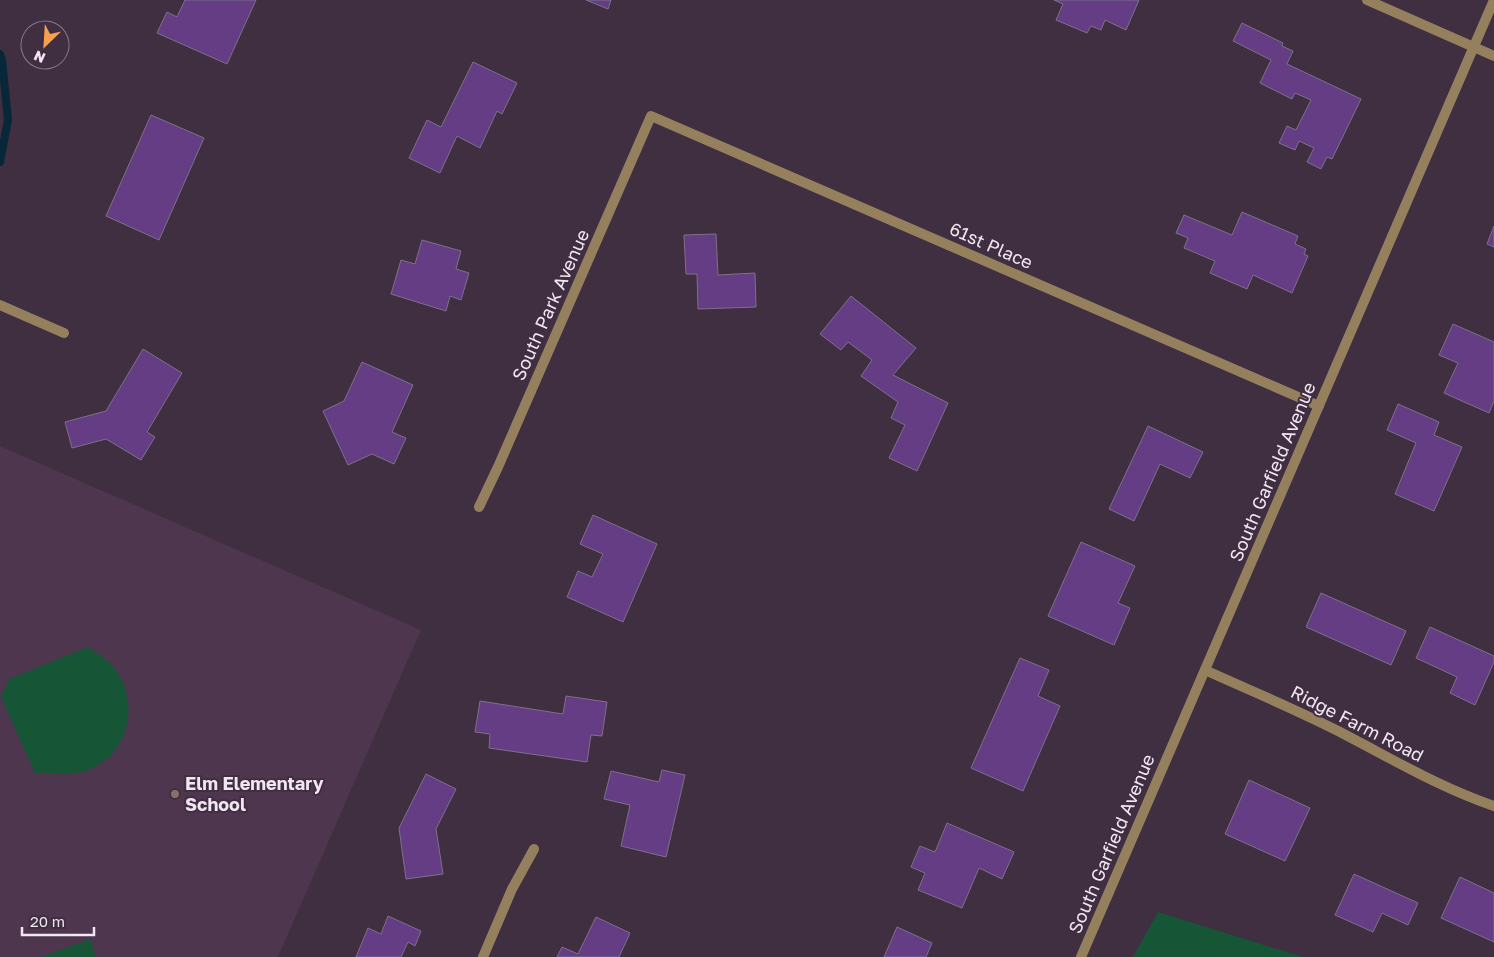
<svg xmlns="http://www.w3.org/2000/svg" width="1494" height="957" font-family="'Golos Text',sans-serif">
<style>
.built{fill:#4d364e}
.green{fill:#175537}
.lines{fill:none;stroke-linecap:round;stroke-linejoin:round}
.stream{stroke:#082738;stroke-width:8}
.building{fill:#643d85;stroke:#7d718a}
.service{stroke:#95805e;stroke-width:10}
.minor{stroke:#95805e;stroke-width:10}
.tertiary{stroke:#95805e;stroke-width:10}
.education-dot{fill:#8d6e63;stroke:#402e41;stroke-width:2}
.labels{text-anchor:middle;stroke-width:4;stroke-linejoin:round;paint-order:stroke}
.street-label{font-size:18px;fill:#f2e6f2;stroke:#402e41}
.poi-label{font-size:18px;font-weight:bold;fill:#f2e6f2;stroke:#402e41;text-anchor:start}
</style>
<rect width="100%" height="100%" fill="#402e41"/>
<path class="built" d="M0,446L421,630L278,957H0Z"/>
<g class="green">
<path d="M88,647C100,655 112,662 119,675C138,707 128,749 95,767C76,777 55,772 35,773L1,697L9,679Z"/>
<path d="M1158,912L1303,957H1133Z"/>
<path d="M90,939L96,957H41Z"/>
</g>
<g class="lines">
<path class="stream" d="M0,54L2,60L8,120L0,162"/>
</g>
<g class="building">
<path d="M185,0H256L227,64L157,33L167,12L177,17Z"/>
<path d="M586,0H611L608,9Z"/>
<path d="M1054,0H1139L1126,30L1105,20L1101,30L1091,26L1087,33L1056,20L1063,4Z"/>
<path d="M1242,23L1283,43L1282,46L1293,51L1287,64L1361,99L1332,159L1327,157L1321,169L1307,162L1314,148L1299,141L1295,150L1279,143L1287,126L1296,130L1311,100L1295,93L1292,99L1260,83L1271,60L1233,41Z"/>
<path d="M473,62L517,83L502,114L497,111L480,148L457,136L440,173L409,158L427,120L441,127Z"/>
<path d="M151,115L204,138L159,240L106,216Z"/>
<path d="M1242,212L1298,236L1295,244L1306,249L1304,254L1308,256L1292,293L1253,275L1247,289L1210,273L1215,261L1184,248L1188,238L1176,233L1184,215L1232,235Z"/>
<path d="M1494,226V247L1487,244Z"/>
<path d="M716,234L718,275L755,273L756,307L698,309L697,274H686L684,235Z"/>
<path d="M422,240L461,251L456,269L469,273L461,300L450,296L446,311L391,294L401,260L415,264Z"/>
<path d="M851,296L916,348L893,375L948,403L917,471L889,458L905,425L891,418L898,402L861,376L872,360L848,342L841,350L820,334Z"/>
<path d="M1453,324L1494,342V401L1489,413L1444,393L1458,363L1439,355Z"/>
<path d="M143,349L182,373L147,432L155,437L141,460L106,439L72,448L65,422L106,411Z"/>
<path d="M362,362L413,385L392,432L406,438L394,464L372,454L348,465L323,411L344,401Z"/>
<path d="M1398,404L1439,422L1434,435L1462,447L1434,511L1395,494L1416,443L1387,430Z"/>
<path d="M1148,426L1203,452L1190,478L1160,464L1134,521L1109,509Z"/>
<path d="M593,515L657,544L623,622L567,597L578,571L592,577L603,554L580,544Z"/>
<path d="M1081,542L1135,566L1118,603L1130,608L1114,645L1048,616Z"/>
<path d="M1321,593L1406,631L1391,665L1306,627Z"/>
<path d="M1430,627L1494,656V662L1475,705L1450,693L1457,677L1416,658Z"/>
<path d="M1020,658L1049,670L1038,696L1060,706L1023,791L971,768Z"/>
<path d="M566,696L607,702L602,736L591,735L587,762L489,748L490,734L475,732L480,701L563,714Z"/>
<path d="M662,770L685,775L666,857L621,846L630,805L604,799L611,771L659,782Z"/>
<path d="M426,774L456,789L436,829L443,874L406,879L399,828Z"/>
<path d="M1249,780L1310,808L1285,861L1225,834Z"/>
<path d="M947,823L1014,852L1002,879L979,868L962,908L918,890L925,873L911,867L920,846L935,852Z"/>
<path d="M1354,874L1418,903L1408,925L1382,913L1373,932L1335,915Z"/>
<path d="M1460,877L1494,893V942L1441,918Z"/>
<path d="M388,916L421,931L415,946L408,942L401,957H356L368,928L381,934Z"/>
<path d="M596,917L630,933L619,957H557L562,947L578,954Z"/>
<path d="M897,927L932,943L926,957H884Z"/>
</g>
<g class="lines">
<path class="service" d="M0,305L64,333"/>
<g class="minor">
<path d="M1367,0L1494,56"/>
<path d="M479,507L498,467L651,116L1319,406"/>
<path d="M1205,670C1249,690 1293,708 1336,730C1389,757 1438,787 1494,806"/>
<path d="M483,957L512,889L534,849"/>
</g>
<path class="tertiary" d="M1081,957L1494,0"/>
</g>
<circle class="education-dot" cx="175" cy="794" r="5"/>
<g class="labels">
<g class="street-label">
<text transform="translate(991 246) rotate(24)" y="6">61st Place</text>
<text transform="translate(551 305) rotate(-66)" y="6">South Park Avenue</text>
<text transform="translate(1273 472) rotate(-67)" y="6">South Garfield Avenue</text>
<text transform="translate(1357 724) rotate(27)" y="6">Ridge Farm Road</text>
<text transform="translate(1112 844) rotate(-67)" y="6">South Garfield Avenue</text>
</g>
<g class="poi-label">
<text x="185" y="790">Elm Elementary<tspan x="185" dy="21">School</tspan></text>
</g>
</g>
<g transform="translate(45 45) rotate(205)"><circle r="24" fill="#402e41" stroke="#877888"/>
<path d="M0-4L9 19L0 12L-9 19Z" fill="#f9a04c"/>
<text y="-8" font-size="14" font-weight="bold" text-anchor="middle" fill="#f2e6f2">N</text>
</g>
<path d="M22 927v8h72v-8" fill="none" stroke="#f2e6f2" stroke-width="2.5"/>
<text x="30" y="927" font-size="15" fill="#f2e6f2" stroke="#402e41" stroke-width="4" paint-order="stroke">20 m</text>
</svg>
